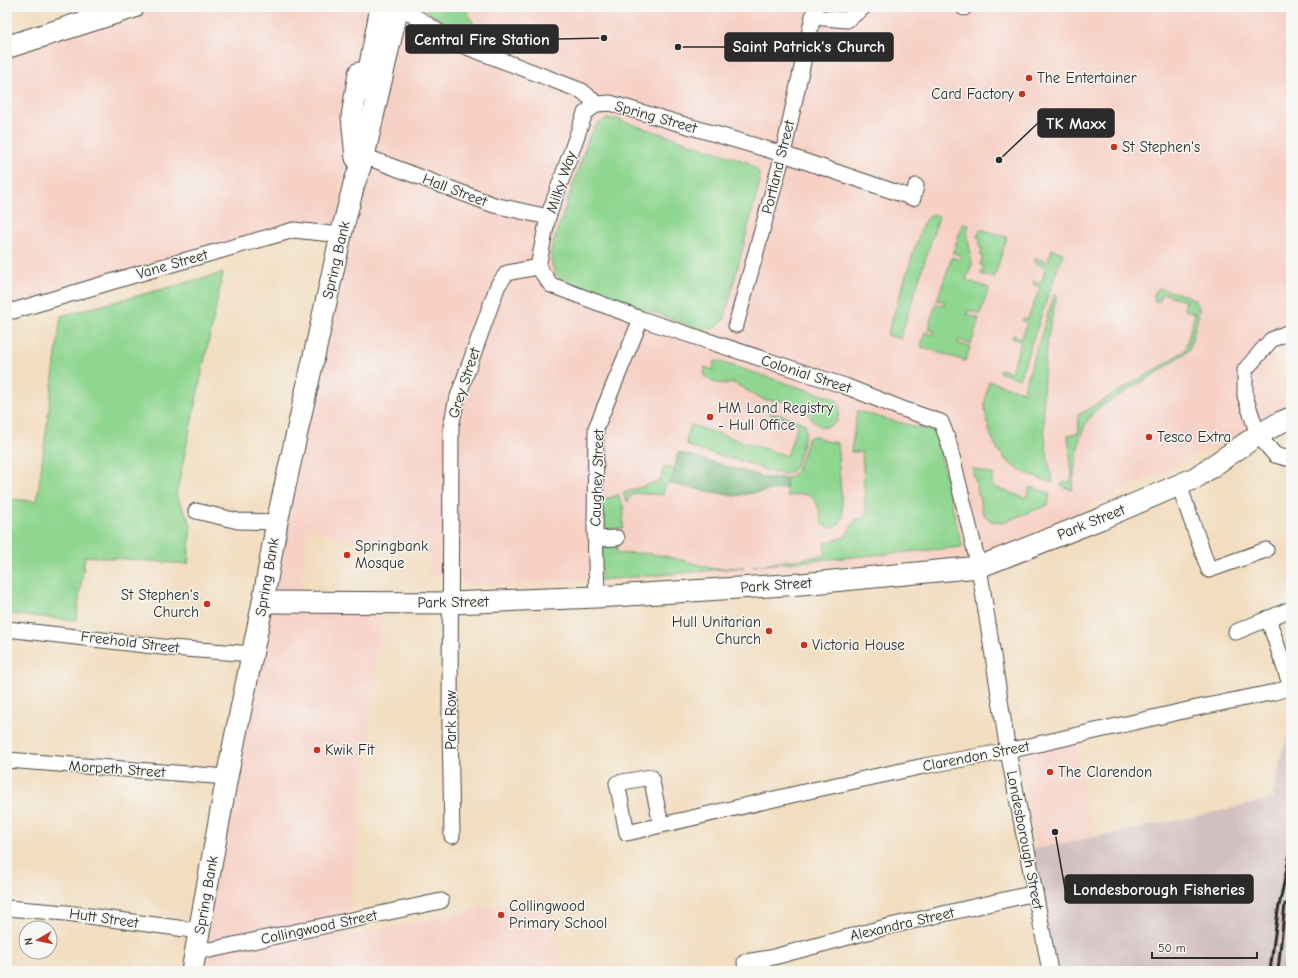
<svg xmlns="http://www.w3.org/2000/svg" width="1298" height="978" font-family="'Comic Neue',sans-serif">
<style>
.built{fill:#f7d1c6}
.industrial{fill:#d2bfbf}
.green{fill:#8fd690;stroke:#5d805e}
.forest{fill:#73b77a;stroke:#4f7152}
.lines{fill:none;stroke-linecap:round;stroke-linejoin:round}
.street-casing{stroke:#494641;stroke-width:17}
.secondary-casing{stroke:#494641;stroke-width:23}
.primary-casing{stroke:#494641;stroke-width:24}
.street{stroke:#fff;stroke-width:15}
.secondary{stroke:#fff;stroke-width:21}
.primary{stroke:#fff;stroke-width:22}
.rail{stroke:#2b2b2b;stroke-width:3}
.poi-dot{fill:#c8321e;stroke:#f6f6f2;stroke-width:1.5}
.labels{text-anchor:middle;stroke-width:3;stroke-linejoin:round;paint-order:stroke}
.poi-label{font-size:15px;fill:#2b2b2b;stroke:#f6f6f2;text-anchor:start}
.street-label{font-size:15px;fill:#2b2b2b;stroke:#f6f6f2}
.leader{fill:none;stroke:#2b2b2b;stroke-width:1.5}
.callout-dot{fill:#2b2b2b;stroke:#f6f6f2;stroke-width:1.5}
.callout{fill:#2b2b2b;stroke:#2b2b2b;stroke-width:1.5}
.callout-label{font-size:16px;text-anchor:middle;font-weight:bold;fill:#fff}
</style>
<rect width="100%" height="100%" fill="#f6f6f2"/>
<filter id="ink" filterUnits="userSpaceOnUse"><feTurbulence type="fractalNoise" baseFrequency=".025" numOctaves="2"/><feDisplacementMap in="SourceGraphic" scale="8" xChannelSelector="R" yChannelSelector="G"/><feConvolveMatrix kernelMatrix="1 2 1 2 8 2 1 2 1" color-interpolation-filters="sRGB"/></filter>
<filter id="wash" filterUnits="userSpaceOnUse"><feTurbulence type="fractalNoise" baseFrequency=".012" numOctaves="4" result="noise"/><feDisplacementMap in="SourceGraphic" scale="16" xChannelSelector="R" yChannelSelector="G"/><feGaussianBlur stdDeviation="0.9" result="paint"/><feColorMatrix in="noise" values="0 0 0 0 0 0 0 0 0 0 0 0 0 0 0 0 0 1.4 0 .05"/><feComposite in="paint" operator="in"/></filter>
<g filter="url(#wash)">
<rect width="100%" height="100%" fill="#f2ddbf"/>
<g class="built">
<path d="M94,7H410L404,35L466,57L478,31L474,7H1291V341L1277,346L1273,353L1276,362L1267,365L1279,399L1288,396L1291,406V412L1173,466L985,557L676,577L463,586L462,574L440,576L427,575L429,552L391,548L308,530L299,613L362,612L382,614L348,936L550,895L563,971H195L233,758L353,218L11,318L7,299V33L52,22Z"/>
<path d="M1075,743L1093,837L1037,848L1019,756Z"/>
</g>
<path class="industrial" d="M1291,727V971H1043L1020,852L1188,818L1273,799L1282,752Z"/>
<g class="green">
<path d="M427,7H464L473,22L474,27C462,41 438,18 426,10Z"/>
<path d="M607,119H616L750,163L758,171L760,181L724,320L716,327L704,330L568,283C552,275 553,269 550,253L590,134L597,124Z"/>
<path d="M932,214L939,216L900,339L887,335L923,223Z"/>
<path d="M963,223L969,225L967,232L972,264L966,280L989,288L980,314L969,310L967,314L979,318L971,344L959,340L958,343L970,347L965,361L921,347L925,332L933,335L934,331L928,329L936,303L944,306L945,302L937,300L952,257L959,260L961,255L953,253Z"/>
<path d="M980,229L1007,237L994,278L981,274L984,266L980,265L983,257L980,256L982,248L979,247L980,238L977,237Z"/>
<path d="M1052,249L1063,253L1019,379L999,372L1000,369L1011,372L1021,342L1012,338L1013,335L1022,338L1027,323L1022,321L1023,318L1028,319L1040,287L1033,284L1034,281L1041,283L1046,267L1034,262L1036,258L1047,262Z"/>
<path d="M223,273L176,495L191,524L188,564L85,556L76,620L7,614V499L37,501L61,316Z"/>
<path d="M1159,288L1188,296L1196,301L1198,304L1199,310L1198,317L1189,350L1160,371L1096,409L1086,423L1080,438L1076,458L1072,490L1061,486L1062,483L1067,482L1071,480L1072,475L1068,435L1079,433L1078,415L1162,366L1185,350L1195,313L1184,310L1186,301L1162,293L1159,302L1155,301C1153,295 1154,291 1159,288Z"/>
<path d="M1054,295L1057,296C1041,354 1038,424 1053,483C1041,479 1029,475 1018,469C996,456 986,430 985,406C985,397 987,389 989,381L1023,392Z"/>
<path d="M718,361L835,399C844,408 839,413 836,423L826,427H821L813,421L806,411L795,404L784,401L764,400L734,383L727,384L712,382L704,376L705,367L713,370L714,362Z"/>
<path d="M857,411L935,432L962,547L753,566L826,555L824,543L845,537L856,519L866,518L862,452H851Z"/>
<path d="M769,414C782,414 794,418 805,424L806,432L796,466L791,472L784,474L771,472L748,463L695,449L687,444L686,439L691,425L787,456L798,423Z"/>
<path d="M814,436H817L825,441L837,443L843,517C839,528 832,530 822,525C820,514 819,496 803,494C799,494 792,496 787,497L786,478L792,476L798,468L808,438Z"/>
<path d="M664,466L675,469L671,484L666,483L663,495L633,493L628,502L625,498L623,493L660,481Z"/>
<path d="M972,468L994,475L991,486L1026,498L1030,487L1050,493L1048,505L1001,523L992,521L983,514Z"/>
<path d="M619,495L620,501L624,507L623,529H607L602,525L601,500Z"/>
<path d="M617,545V554L644,553L665,556L715,569L744,567L672,574L601,580L602,548L605,546Z"/>
</g>
<path class="forest" d="M678,452L767,478H786V488L734,496L671,484Z"/>
</g>
<g filter="url(#ink)">
<g class="lines">
<defs>
<g id="street">
<path d="M401,7L454,42L582,91L597,104L610,103L783,154L913,198L916,186"/>
<path d="M963,7L964,8"/>
<path d="M813,17L847,20L864,7"/>
<path d="M364,156L494,205L548,217"/>
<path d="M538,267L551,285L641,319L845,386L900,408L941,422L948,440L979,567L1008,751L1050,971"/>
<path d="M538,267L548,217L585,113L597,104"/>
<path d="M8,309L13,311L158,268L294,230L341,235"/>
<path d="M736,325L783,154L815,7"/>
<path d="M1291,331L1271,340L1245,370V396L1258,435L1275,455L1286,458L1291,457"/>
<path d="M1179,485L1209,570L1266,550"/>
<path d="M196,511L238,521L277,522"/>
<path d="M596,539L617,538"/>
<path d="M597,597L595,527L596,428L641,319"/>
<path d="M1268,618L1291,687"/>
<path d="M7,629L171,648L253,654"/>
<path d="M1236,632L1291,609"/>
<path d="M7,760L227,777"/>
<path d="M661,825L651,777L617,783L627,833L813,790L924,766L1008,751L1192,709L1275,692L1291,687"/>
<path d="M452,836L450,724L451,427L456,402L498,285L507,273L538,267"/>
<path d="M7,908L66,913L200,931"/>
<path d="M197,948L210,950L441,901"/>
<path d="M746,971L745,962L770,958L886,927L1035,893"/>
</g>
<g id="secondary">
<path d="M365,91L381,7"/>
<path d="M356,158L352,117L359,73"/>
<path d="M263,602L451,603L597,597L801,584L979,567L1100,519L1195,478L1258,435L1281,422L1291,418"/>
<path d="M192,971L227,777L263,602L277,522L341,235L354,184L364,156L398,7"/>
</g>
<path id="primary" d="M7,47L133,7"/>
</defs>
<use href="#street" class="street-casing"/>
<use href="#secondary" class="secondary-casing"/>
<use href="#primary" class="primary-casing"/>
<use href="#street" class="street"/>
<use href="#secondary" class="secondary"/>
<use href="#primary" class="primary"/>
<g class="rail">
<path d="M1270,971L1278,911L1291,849"/>
<path d="M1278,971L1285,904"/>
<path d="M1287,971L1291,938"/>
</g>
</g>
</g>
<g class="poi-dot">
<circle cx="1029" cy="78" r="4"/>
<circle cx="1022" cy="94" r="4"/>
<circle cx="1114" cy="147" r="4"/>
<circle cx="710" cy="417" r="4"/>
<circle cx="1149" cy="437" r="4"/>
<circle cx="347" cy="555" r="4"/>
<circle cx="207" cy="604" r="4"/>
<circle cx="769" cy="631" r="4"/>
<circle cx="804" cy="645" r="4"/>
<circle cx="317" cy="750" r="4"/>
<circle cx="1050" cy="772" r="4"/>
<circle cx="501" cy="915" r="4"/>
</g>
<g class="labels">
<g class="poi-label">
<text x="1037" y="83">The Entertainer</text>
<text x="1014" y="99" text-anchor="end">Card Factory</text>
<text x="1122" y="152">St Stephen's</text>
<text x="718" y="413">HM Land Registry<tspan x="718" dy="17">- Hull Office</tspan></text>
<text x="1157" y="442">Tesco Extra</text>
<text x="355" y="551">Springbank<tspan x="355" dy="17">Mosque</tspan></text>
<text x="199" y="600" text-anchor="end">St Stephen's<tspan x="199" dy="17">Church</tspan></text>
<text x="761" y="627" text-anchor="end">Hull Unitarian<tspan x="761" dy="17">Church</tspan></text>
<text x="812" y="650">Victoria House</text>
<text x="325" y="755">Kwik Fit</text>
<text x="1058" y="777">The Clarendon</text>
<text x="509" y="911">Collingwood<tspan x="509" dy="17">Primary School</tspan></text>
</g>
<g class="street-label">
<text transform="translate(656 117) rotate(16)" y="5">Spring Street</text>
<text transform="translate(778 167) rotate(-76)" y="5">Portland Street</text>
<text transform="translate(561 182) rotate(-71)" y="5">Milky Way</text>
<text transform="translate(455 190) rotate(21)" y="5">Hall Street</text>
<text transform="translate(336 260) rotate(-77)" y="5">Spring Bank</text>
<text transform="translate(172 264) rotate(-16)" y="5">Vane Street</text>
<text transform="translate(806 374) rotate(18)" y="5">Colonial Street</text>
<text transform="translate(464 383) rotate(-72)" y="5">Grey Street</text>
<text transform="translate(597 478) rotate(-88)" y="5">Caughey Street</text>
<text transform="translate(1091 522) rotate(-22)" y="5">Park Street</text>
<text transform="translate(267 577) rotate(-80)" y="5">Spring Bank</text>
<text transform="translate(776 585) rotate(-4)" y="5">Park Street</text>
<text transform="translate(453 602) rotate(-1)" y="5">Park Street</text>
<text transform="translate(130 642) rotate(7)" y="5">Freehold Street</text>
<text transform="translate(451 720) rotate(-90)" y="5">Park Row</text>
<text transform="translate(976 756) rotate(-11)" y="5">Clarendon Street</text>
<text transform="translate(117 769) rotate(4)" y="5">Morpeth Street</text>
<text transform="translate(1025 840) rotate(79)" y="5">Londesborough Street</text>
<text transform="translate(206 895) rotate(-80)" y="5">Spring Bank</text>
<text transform="translate(104 918) rotate(8)" y="5">Hutt Street</text>
<text transform="translate(902 924) rotate(-13)" y="5">Alexandra Street</text>
<text transform="translate(319 927) rotate(-12)" y="5">Collingwood Street</text>
</g>
</g>
<path class="leader" d="M604 38L558 39M678 47L725 47M999 160L1038 123M1055 832L1065 889"/>
<g class="callout-dot">
<circle cx="604" cy="38" r="4"/>
<circle cx="678" cy="47" r="4"/>
<circle cx="999" cy="160" r="4"/>
<circle cx="1055" cy="832" r="4"/>
</g>
<g class="callout">
<rect x="406" y="25" width="152" height="28" rx="4"/>
<rect x="725" y="33" width="168" height="28" rx="4"/>
<rect x="1038" y="109" width="76" height="28" rx="4"/>
<rect x="1065" y="875" width="188" height="28" rx="4"/>
</g>
<g class="callout-label">
<text x="482" y="45">Central Fire Station</text>
<text x="809" y="52">Saint Patrick's Church</text>
<text x="1076" y="129">TK Maxx</text>
<text x="1159" y="895">Londesborough Fisheries</text>
</g>
<rect width="1298" height="978" fill="none" stroke="#f6f6f2" stroke-width="24"/>
<g transform="translate(38 940) rotate(261)"><circle r="19" fill="#f6f6f2" stroke="#a5a5a2"/>
<path d="M0-3L7 15L0 10L-7 15Z" fill="#c8321e"/>
<text y="-6" font-size="11" font-weight="bold" text-anchor="middle" fill="#2b2b2b">N</text>
</g>
<path d="M1152 952v6h105v-6" fill="none" stroke="#2b2b2b" stroke-width="2"/>
<text x="1158" y="952" font-size="12" fill="#2b2b2b" stroke="#f6f6f2" stroke-width="3" paint-order="stroke">50 m</text>
</svg>
